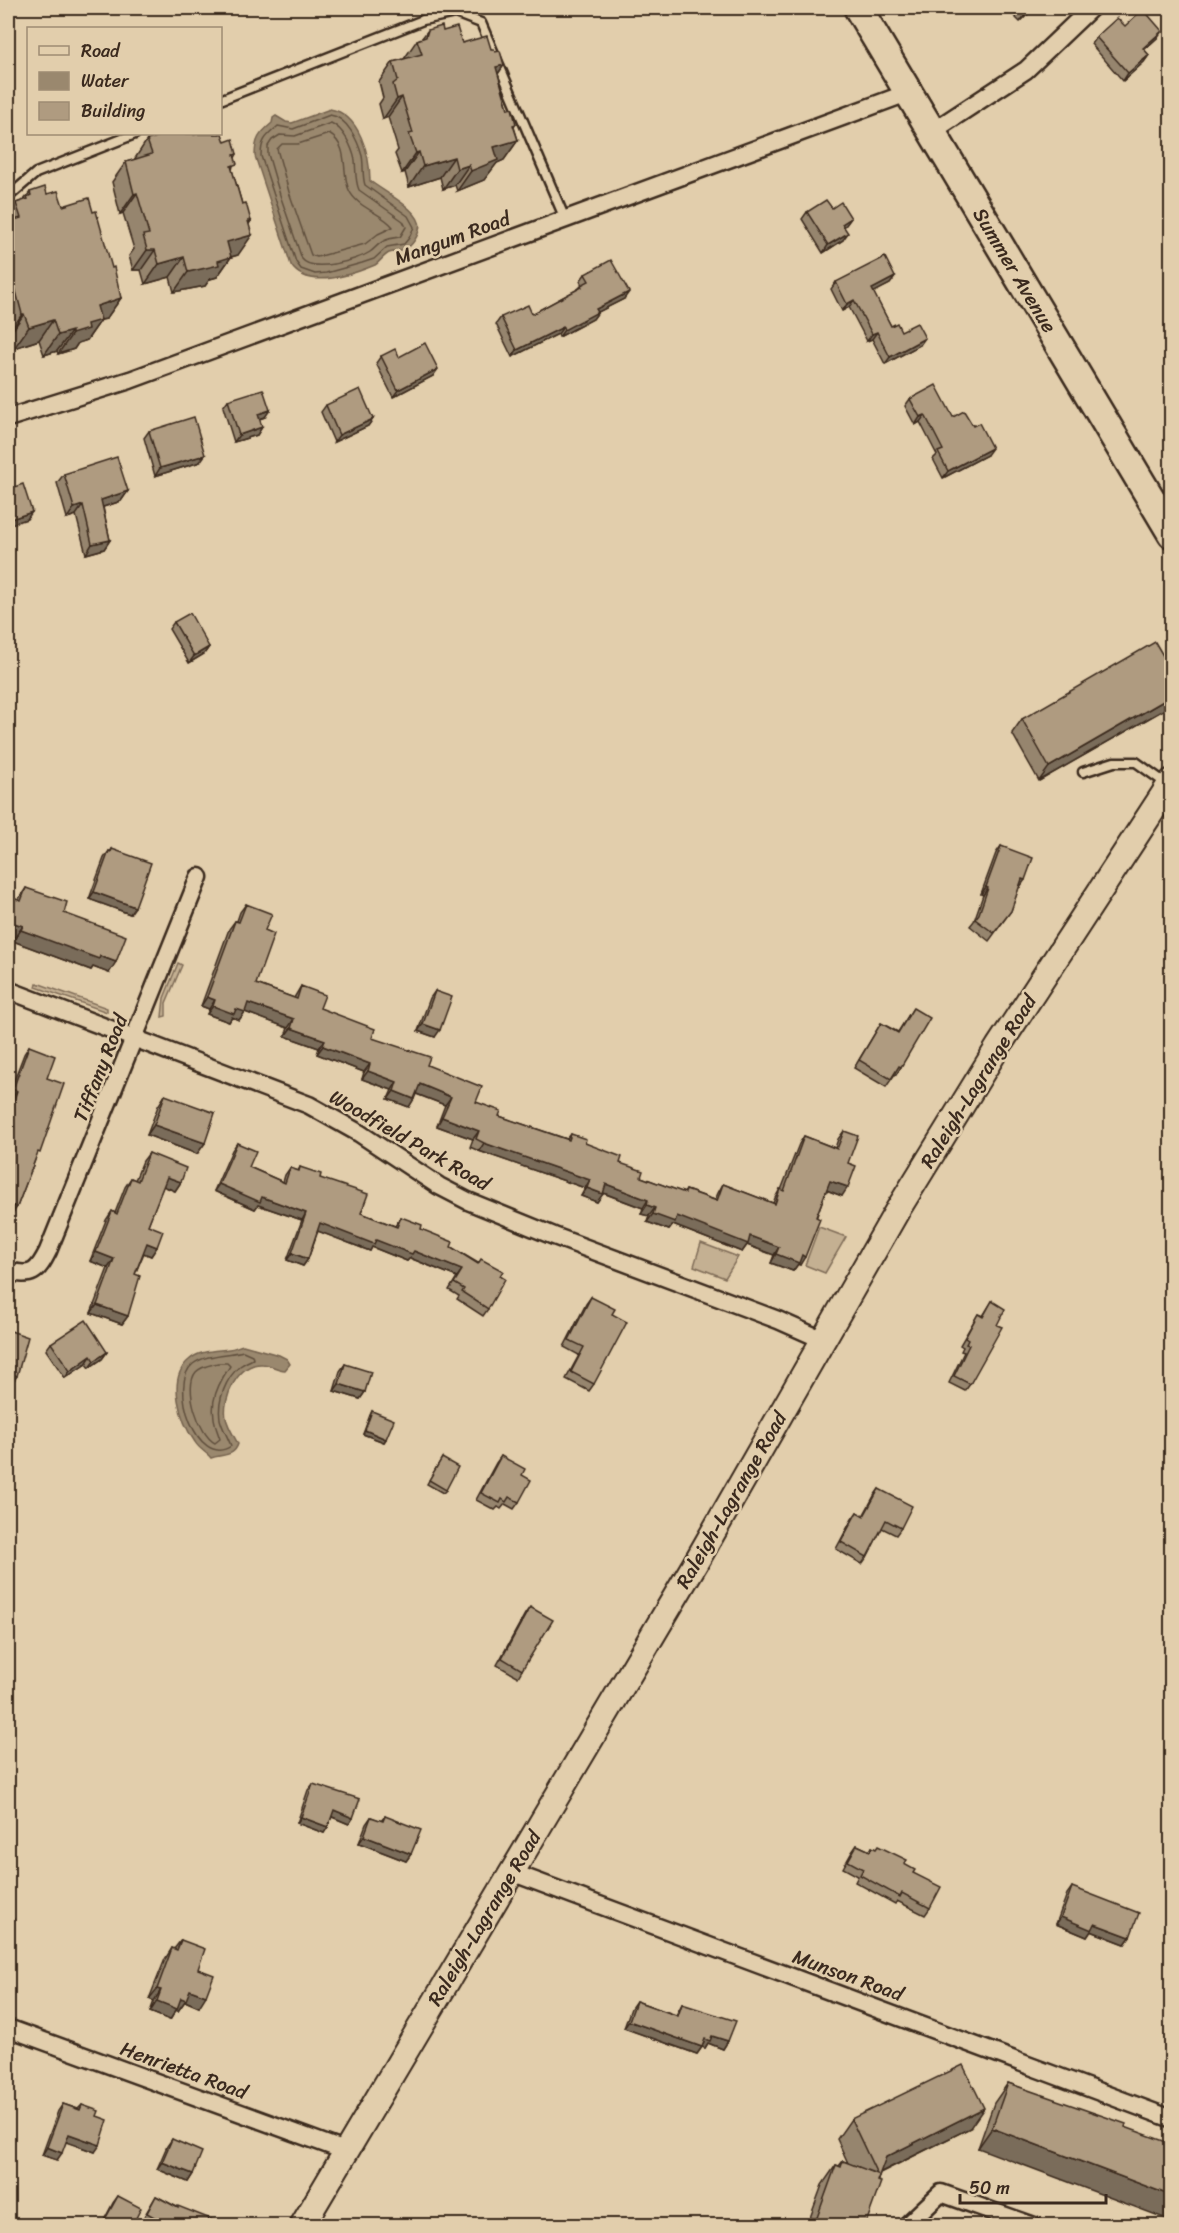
<svg xmlns="http://www.w3.org/2000/svg" width="1179" height="2233" font-family="Sriracha,sans-serif">
<style>
.green{fill:#c4b092;stroke:#806d58;stroke-width:1.5}
.water{fill:#9a886e;stroke:#74624e;stroke-width:1.5}
.lines{fill:none;stroke-linecap:round;stroke-linejoin:round}
.shore{stroke:#61503e;stroke-width:1.5}
.service-casing{stroke:#3b2a1e;stroke-width:13}
.minor-casing{stroke:#3b2a1e;stroke-width:21}
.secondary-casing{stroke:#3b2a1e;stroke-width:28}
.primary-casing{stroke:#3b2a1e;stroke-width:32}
.service{stroke:#e2ceac;stroke-width:8}
.minor{stroke:#e2ceac;stroke-width:16}
.secondary{stroke:#e2ceac;stroke-width:24}
.primary{stroke:#e2ceac;stroke-width:27}
.wall{fill:#96856e;stroke:#3b2a1e;stroke-width:1.5}
.shaded-wall{fill:#7a6c5a;stroke:#3b2a1e;stroke-width:1.5}
.building{fill:#af9b80;stroke:#3b2a1e;stroke-width:1.5}
.labels{text-anchor:middle;stroke-width:5;stroke-linejoin:round;paint-order:stroke}
.street-label{font-size:20px;fill:#3b2a1e;stroke:#e2ceac}
</style>
<rect width="100%" height="100%" fill="#e2ceac"/>
<filter id="ink" filterUnits="userSpaceOnUse"><feTurbulence type="fractalNoise" baseFrequency=".0167" numOctaves="2"/><feDisplacementMap in="SourceGraphic" scale="12" xChannelSelector="R" yChannelSelector="G"/><feConvolveMatrix kernelMatrix="1 2 1 2 8 2 1 2 1" color-interpolation-filters="sRGB"/></filter>
<g filter="url(#ink)">
<g class="green">
<path d="M178,963L182,965L166,1003V1016L162,1017L164,998Z"/>
<path d="M37,983L107,1008V1012L36,987Z"/>
<path d="M819,1227L846,1237L825,1273L805,1265Z"/>
<path d="M701,1243L738,1257L725,1278L694,1266Z"/>
</g>
<g class="water">
<path d="M330,109C360,114 370,156 370,181C383,191 414,207 419,222C422,230 414,244 406,249C401,252 394,251 389,253C383,256 380,262 375,265C351,275 307,290 291,265L255,156C255,139 259,134 272,123L273,118L276,116L286,122L292,123Z"/>
<path d="M243,1345L279,1355L287,1359L290,1364L285,1370C277,1370 270,1364 262,1364C238,1363 222,1398 226,1418C228,1427 234,1436 238,1444C234,1457 222,1454 211,1458C206,1452 199,1449 195,1442C181,1422 166,1379 189,1360C200,1350 216,1351 229,1349C234,1349 238,1346 243,1345Z"/>
</g>
<g class="lines">
<g class="shore">
<path d="M330,115C347,117 358,141 362,156C364,166 362,176 365,185L408,216L414,227L409,238L404,244L387,247L374,259L362,263L326,273L315,274L301,269L296,262L261,156C261,139 267,136 278,126L293,129Z"/>
<path d="M331,123C344,129 352,147 355,160C356,170 355,181 359,190L403,221L406,227L400,237C395,238 390,238 386,240C379,242 376,248 370,252C358,260 312,273 302,259L280,195L268,154V146L272,140L280,135L295,136Z"/>
<path d="M329,134C350,146 341,172 349,190C357,208 382,213 393,227L378,234L365,244L317,257L311,255L289,192L277,149L282,144H298Z"/>
<path d="M243,1351L252,1355L253,1359C249,1361 244,1363 240,1366C226,1378 217,1400 220,1419C222,1428 228,1437 231,1446C197,1470 168,1383 193,1364C206,1354 228,1355 243,1351Z"/>
<path d="M218,1363H227L230,1366C212,1393 208,1409 220,1439L215,1443C199,1435 183,1387 196,1372C201,1366 211,1365 218,1363Z"/>
</g>
<defs>
<g id="service">
<path d="M220,100L423,20L455,13L481,23L565,219"/>
<path d="M8,197L36,173L135,134"/>
<path d="M1083,772L1114,762H1136L1168,785"/>
</g>
<g id="minor">
<path d="M933,131L1026,70L1091,8"/>
<path d="M8,418L130,380L910,92"/>
<path d="M8,990L309,1105L359,1133L439,1186L468,1201L554,1236L778,1320L823,1340"/>
<path d="M8,1271C32,1277 37,1273 48,1251L199,877"/>
<path d="M511,1872L1172,2119"/>
<path d="M8,2028L345,2151"/>
<path d="M906,2226L941,2193L1034,2226"/>
</g>
<path id="secondary" d="M302,2226L699,1557L897,1211L998,1047L1172,781"/>
<path id="primary" d="M858,8L1172,534"/>
</defs>
<use href="#service" class="service-casing"/>
<use href="#minor" class="minor-casing"/>
<use href="#secondary" class="secondary-casing"/>
<use href="#primary" class="primary-casing"/>
<use href="#service" class="service"/>
<use href="#minor" class="minor"/>
<use href="#secondary" class="secondary"/>
<use href="#primary" class="primary"/>
</g>
<g class="wall">
<path d="M1006,8H1034L1020,22Z"/>
<path d="M1125,26L1157,38L1144,50L1149,55L1144,62L1123,81L1091,44L1096,37Z"/>
<path d="M428,30L443,31L462,43L491,49L495,52L504,65L498,74L508,109L516,124L514,127L518,140L504,160L497,163L484,180L457,191L455,185L443,189L440,177L409,187L405,172L402,173L395,154L398,150L388,117L383,119L379,104L383,98L379,82L393,62L404,59L417,40L422,38Z"/>
<path d="M159,134H193L194,135L225,142L237,154L235,158L232,170L242,204L251,221L249,224L238,255L231,257L217,277L210,279L205,286L174,292L170,277L145,284L141,270H133L129,256L134,249L123,213L120,214L112,182L126,162L134,160L147,140L156,137Z"/>
<path d="M30,192L47,194L63,206L121,298L106,319L101,320L87,340L78,343L74,349L58,354L57,351L44,355L39,340L14,348L10,334L8,335V215L16,203L24,200Z"/>
<path d="M832,208L851,218L844,227L843,240L823,253L802,219L807,212Z"/>
<path d="M585,274L624,299L598,312L593,319L559,337L558,334L512,357L496,324L501,317L532,314L578,289L582,285L580,281Z"/>
<path d="M895,277L890,284L873,292L891,326L901,331L920,345L885,364L872,339L867,341L849,307L842,311L831,289L836,282Z"/>
<path d="M381,356L399,357L433,376L393,397L376,363Z"/>
<path d="M910,399L953,417L973,426L987,455L943,478L933,459L937,455L920,422L915,425L905,406Z"/>
<path d="M228,400L265,417L259,419L262,427L257,435L234,442L223,407Z"/>
<path d="M326,405L373,419L368,426L334,442L321,412Z"/>
<path d="M149,431L200,462L155,476L144,438Z"/>
<path d="M64,474L128,491L121,501L103,507L110,540L104,549L86,554L76,515L67,518L57,483Z"/>
<path d="M174,622L209,647L204,654L189,663L169,629Z"/>
<path d="M1172,671V705L1039,781L1012,733L1022,719Z"/>
<path d="M1001,846L1020,887H1019L1011,911L989,941L970,926L974,921L983,895L981,894L996,853Z"/>
<path d="M112,849L130,914L89,899L104,858L109,851L110,852Z"/>
<path d="M26,888L64,913L109,973L93,967L91,970L13,941L15,937L18,900Z"/>
<path d="M246,904L265,930L256,984L294,998L301,986L320,1008L372,1038L427,1065L476,1102L499,1116L567,1139L571,1134L585,1143L620,1163L641,1177L684,1193L686,1190L715,1200L718,1193L723,1184L773,1203L775,1198L780,1189L781,1190L799,1144L804,1136L835,1148L838,1139L844,1131L848,1163L842,1196L826,1190L800,1265L798,1264L793,1271L771,1263L774,1255L747,1245L742,1252L673,1225L669,1230L647,1222L649,1216L641,1214L643,1208L603,1193L597,1202L581,1196L585,1188L479,1151L470,1147L473,1139L437,1126L445,1105L416,1094L409,1107L388,1099L392,1090L362,1079L364,1072L317,1054L319,1048L285,1036L288,1028L245,1012L239,1020L232,1017L229,1022L207,1014L209,1009L201,1006L229,929L235,921H237L240,912Z"/>
<path d="M435,991V1037L418,1031L430,998Z"/>
<path d="M913,1008L901,1067L896,1075L895,1074L886,1087L854,1068L881,1023L898,1032Z"/>
<path d="M29,1046L47,1078L35,1160L17,1207L12,1214L8,1213V1111L12,1098L8,1096L24,1054Z"/>
<path d="M165,1095L205,1143L197,1154L147,1135L158,1106Z"/>
<path d="M237,1143L249,1167L283,1182L285,1175L290,1168L298,1171L300,1167L320,1178L361,1213L395,1226L401,1217L500,1276L488,1309L483,1316L457,1299L459,1296L449,1290L457,1277L410,1258L407,1261L372,1247L370,1251L318,1231L308,1259L303,1266L287,1260L302,1220L258,1205L255,1209L214,1191L232,1150Z"/>
<path d="M149,1153L181,1182L175,1191L163,1186L148,1225L157,1247L151,1256L144,1253L135,1274L128,1316L122,1324L91,1313L108,1268L90,1261L106,1220L112,1211L115,1213L125,1187L131,1178L135,1180L143,1161Z"/>
<path d="M591,1297L594,1384L589,1391L566,1379L579,1355L564,1347L586,1304Z"/>
<path d="M992,1301L997,1325L970,1384L965,1391L949,1383L964,1352L961,1351L963,1347L960,1345L978,1314L983,1316Z"/>
<path d="M51,1343L107,1352L102,1359L89,1368L86,1364L65,1378L46,1350Z"/>
<path d="M345,1364L365,1392L360,1399L334,1391L340,1371Z"/>
<path d="M372,1411L386,1439L384,1442L363,1434L370,1415Z"/>
<path d="M501,1456L522,1475L519,1502L514,1509L505,1504L501,1509L498,1507L495,1510L476,1500L496,1463Z"/>
<path d="M442,1458L446,1490L443,1493L427,1484Z"/>
<path d="M879,1489L901,1528L896,1535L882,1528L867,1557L862,1564L836,1549L852,1519L857,1512L863,1516L874,1496Z"/>
<path d="M530,1607L522,1670L518,1677L497,1665L525,1614Z"/>
<path d="M313,1784L353,1818L349,1824L332,1817L324,1833L297,1823L308,1790Z"/>
<path d="M385,1816L411,1854L406,1861L359,1843L366,1824L371,1817L381,1821Z"/>
<path d="M857,1845L870,1851L872,1847L904,1864L913,1873L930,1908L925,1915L897,1901L895,1904L855,1882L858,1876L843,1868L852,1852Z"/>
<path d="M1072,1887L1130,1937L1125,1944L1091,1931L1087,1937L1056,1924L1067,1894Z"/>
<path d="M181,1940L198,1969L199,2007L185,2001L178,2011L176,2010L170,2020L150,2012L154,2001L149,1999L165,1959L172,1948L174,1949Z"/>
<path d="M636,2001L676,2015L682,2004L728,2041L723,2049L708,2043L705,2048L702,2047L697,2054L624,2028L631,2008Z"/>
<path d="M1008,2083L1125,2127L978,2148L994,2103Z"/>
<path d="M63,2104L78,2109L82,2105L97,2116L95,2152L66,2142L57,2160L42,2155L58,2111Z"/>
<path d="M851,2119L970,2128L880,2173L865,2226H807L822,2185L836,2165L839,2166L843,2161L848,2163L837,2139Z"/>
<path d="M172,2139L193,2174L188,2182L157,2169L167,2146Z"/>
<path d="M118,2196L132,2226H101L113,2203Z"/>
<path d="M156,2196L177,2207L210,2226H154L142,2220Z"/>
</g>
<g class="shaded-wall">
<path d="M1030,8H1034L1020,22L1029,9Z"/>
<path d="M1162,31L1157,38L1138,55L1143,48Z"/>
<path d="M1149,55L1144,62L1123,81L1128,73Z"/>
<path d="M504,65L490,85L496,67Z"/>
<path d="M402,97L388,117L383,119L397,99Z"/>
<path d="M518,140L504,160L497,163L484,180L457,191L471,171L494,147Z"/>
<path d="M419,152L405,172L402,173L416,153Z"/>
<path d="M454,157L440,177L409,187L423,166Z"/>
<path d="M469,165L455,185L443,189L457,169Z"/>
<path d="M137,193L123,213L120,214L134,194Z"/>
<path d="M851,218L846,225L837,231L842,224Z"/>
<path d="M248,221H251L238,239L252,235L238,255L231,257L217,277L210,279L205,286L174,292L188,272L227,242Z"/>
<path d="M848,233L843,240L823,253L828,245Z"/>
<path d="M147,250H155L141,270H133Z"/>
<path d="M184,257L170,277L145,284L159,264Z"/>
<path d="M895,277L890,284L867,296L872,289Z"/>
<path d="M629,292L624,299L598,312L593,319L559,337L564,330L596,309Z"/>
<path d="M121,298L106,319L101,320L87,340L78,343L74,349L58,354L72,334L97,306Z"/>
<path d="M854,300L849,307L842,311L847,304Z"/>
<path d="M22,314H24L10,334L8,335Z"/>
<path d="M53,320L39,340L14,348L29,327Z"/>
<path d="M563,327L558,334L512,357L517,350Z"/>
<path d="M72,331L57,351L44,355L58,335Z"/>
<path d="M877,332L872,339L867,341L872,334Z"/>
<path d="M925,338L920,345L885,364L890,357Z"/>
<path d="M438,369L433,376L393,397L398,390Z"/>
<path d="M270,410L265,417L253,421L258,414Z"/>
<path d="M925,415L920,422L915,425L920,417Z"/>
<path d="M373,419L368,426L334,442L339,435Z"/>
<path d="M262,427L257,435L234,442L239,435Z"/>
<path d="M992,448L987,455L943,478L948,471Z"/>
<path d="M205,455L200,462L155,476L160,468Z"/>
<path d="M128,491L121,501L94,510L101,500Z"/>
<path d="M83,505L76,515L67,518L74,508Z"/>
<path d="M32,512L27,519L8,525V520Z"/>
<path d="M110,540L104,549L86,554L92,544Z"/>
<path d="M209,647L204,654L189,663L194,656Z"/>
<path d="M1172,696V705L1039,781L1049,767Z"/>
<path d="M1022,879L1025,880L1020,887L1017,886Z"/>
<path d="M986,887L988,888L983,895L981,894Z"/>
<path d="M94,892L135,907L130,914L89,899Z"/>
<path d="M8,921L23,926L15,937L8,935Z"/>
<path d="M21,930L100,956L116,962L109,973L93,967L91,970L13,941Z"/>
<path d="M207,997L215,1000L209,1009L201,1006Z"/>
<path d="M248,1003L294,1019L288,1028L245,1012L239,1020L232,1017L229,1022L207,1014L213,1006L236,1009Z"/>
<path d="M423,1024L440,1030L435,1037L418,1031Z"/>
<path d="M291,1028L325,1040L319,1048L285,1036Z"/>
<path d="M323,1046L370,1064L364,1072L317,1054Z"/>
<path d="M368,1071L397,1082L392,1090L362,1079Z"/>
<path d="M420,1084L451,1097L445,1105L414,1093Z"/>
<path d="M13,1089L17,1091L12,1098L8,1096Z"/>
<path d="M394,1091L414,1099L409,1107L388,1099Z"/>
<path d="M442,1117L479,1131L473,1139L437,1126Z"/>
<path d="M154,1125L205,1143L197,1154L147,1135Z"/>
<path d="M484,1143L590,1180L585,1188L479,1151Z"/>
<path d="M167,1177L181,1182L175,1191L161,1185Z"/>
<path d="M830,1181L848,1187L842,1196L824,1189Z"/>
<path d="M219,1184L262,1197L306,1213L302,1220L258,1205L255,1209L214,1191Z"/>
<path d="M606,1184L648,1200L643,1208L601,1192Z"/>
<path d="M587,1188L603,1194L597,1202L581,1196Z"/>
<path d="M8,1204L17,1207L12,1214L8,1213Z"/>
<path d="M647,1205L655,1208L649,1216L641,1214Z"/>
<path d="M653,1214L677,1216L750,1236L779,1247L774,1255L747,1245L742,1252L673,1225L669,1230L647,1222Z"/>
<path d="M320,1223L414,1251L462,1270L457,1277L410,1258L407,1261L372,1247L370,1251L315,1230Z"/>
<path d="M147,1243L157,1247L151,1256L141,1252Z"/>
<path d="M96,1252L114,1259L108,1268L90,1261Z"/>
<path d="M292,1253L308,1259L303,1266L287,1260Z"/>
<path d="M776,1254L802,1255L805,1257L800,1265L798,1264L793,1271L771,1263Z"/>
<path d="M97,1305L128,1316L122,1324L91,1313Z"/>
<path d="M107,1352L102,1359L89,1368L94,1361Z"/>
<path d="M91,1356L86,1364L65,1378L70,1371Z"/>
<path d="M10,1373L17,1376L12,1383L8,1381V1376Z"/>
<path d="M339,1384L365,1392L360,1399L334,1391Z"/>
<path d="M365,1430L386,1439L384,1442L363,1434Z"/>
<path d="M334,1810L353,1818L349,1824L330,1816Z"/>
<path d="M301,1817L328,1827L324,1833L297,1823Z"/>
<path d="M364,1836L411,1854L406,1861L359,1843Z"/>
<path d="M1061,1917L1095,1924L1130,1937L1125,1944L1091,1931L1087,1937L1056,1924Z"/>
<path d="M157,1989L161,1990L154,2001L149,1999Z"/>
<path d="M190,1990L206,1996L199,2007L185,2001L178,2011L176,2010L170,2020L150,2012L157,2001L181,1998Z"/>
<path d="M629,2021L702,2047L697,2054L624,2028Z"/>
<path d="M712,2036L728,2041L723,2049L708,2043L705,2048L700,2046L705,2039Z"/>
<path d="M984,2108L970,2128L877,2174L886,2157Z"/>
<path d="M992,2128L1172,2196V2221L978,2148Z"/>
<path d="M69,2134L100,2145L95,2152L64,2141Z"/>
<path d="M47,2147L62,2153L57,2160L42,2155Z"/>
<path d="M162,2162L193,2174L188,2182L157,2169Z"/>
</g>
<g class="building">
<path d="M1143,9L1162,31L1143,48L1149,55L1128,73L1096,37L1117,18L1125,26Z"/>
<path d="M442,26L443,31L457,27L462,43L487,36L491,49H494L495,52L500,51L504,65L496,67L508,109L512,108L516,124L513,125L518,140L494,147L498,160L471,171L469,165L457,169L454,157L423,166L419,152L416,153L409,134L413,133L402,97L397,99L393,84L398,80L393,62L422,54L417,40L426,37L428,30Z"/>
<path d="M220,128L225,142L233,139L237,154L234,155L237,164L231,166L242,204L246,203L251,221H248L252,235L227,242L231,257L218,261L219,265L188,272L184,257L159,264L155,250H147L143,235L149,234L137,193L134,194L126,162L152,154L147,140L160,136L159,134H193L194,135L198,134H220Z"/>
<path d="M45,187L47,194L58,191L63,206L89,198L93,212L96,211L112,268L114,267L121,298L97,306L101,320L87,324L88,329L72,334V331L58,335L53,320L29,327L24,314H22L8,261V222L21,218L16,203L28,199L27,197L31,195L30,192Z"/>
<path d="M826,200L832,208L841,202L851,218L842,224L848,233L828,245L807,212Z"/>
<path d="M885,257L895,277L872,289L891,326L897,323L901,331L917,323L925,338L890,357L877,332L872,334L854,300L847,304L836,282Z"/>
<path d="M611,260L629,292L596,309L598,312L564,330L563,327L517,350L501,317L528,305L532,314L582,287L581,285L589,281L585,274Z"/>
<path d="M425,343L438,369L398,390L381,356L395,349L399,357Z"/>
<path d="M936,385L953,417L964,411L973,426L979,423L992,448L948,471L938,452L943,450L925,415L920,417L910,399Z"/>
<path d="M263,389L270,410L258,414L262,427L239,435L228,400Z"/>
<path d="M360,389L373,419L339,435L326,405Z"/>
<path d="M194,417L205,455L160,468L149,431Z"/>
<path d="M117,457L128,491L101,500L110,540L92,544L83,505L74,508L64,474Z"/>
<path d="M23,484L32,512L8,520V489Z"/>
<path d="M190,613L209,647L194,656L174,622Z"/>
<path d="M1155,642L1172,671V696L1049,767L1022,719Z"/>
<path d="M1001,846L1033,858L1025,880L1022,879L1011,911L994,933L975,919L979,914L988,888L986,887Z"/>
<path d="M112,849L151,863L135,907L94,892L109,851L111,852Z"/>
<path d="M26,888L67,902L64,913L126,936L116,962L100,956L99,959L21,930L23,926L8,921V896L21,901Z"/>
<path d="M246,904L272,914L265,930L274,934L256,984L297,999L301,986L325,995L320,1008L375,1029L372,1038L430,1057L427,1065L482,1087L476,1102L501,1111L499,1116L569,1140L571,1134L586,1139L585,1143L622,1157L620,1163L643,1171L641,1177L685,1193L686,1190L717,1201L723,1184L775,1204L780,1189L784,1191L804,1136L837,1149L844,1131L858,1136L848,1163L856,1166L848,1187L830,1181L816,1217L820,1219L805,1257L802,1255L799,1263L776,1254L779,1247L750,1236L748,1244L677,1216L675,1222L653,1214L655,1208L647,1205L648,1200L606,1184L603,1194L587,1188L590,1180L484,1143L476,1139L479,1131L442,1117L451,1097L420,1084L414,1099L394,1091L397,1082L368,1071L370,1064L323,1046L325,1040L291,1028L294,1019L248,1003L245,1012L236,1009L234,1014L213,1006L215,1000L207,997L235,921L239,922Z"/>
<path d="M435,991L452,997L440,1030L423,1024Z"/>
<path d="M913,1008L930,1018L901,1067L899,1066L891,1079L859,1060L881,1023L898,1033Z"/>
<path d="M29,1046L55,1056L47,1078L64,1084L40,1153L38,1152L17,1207L8,1204V1117L17,1091L13,1089Z"/>
<path d="M165,1095L215,1113L205,1143L154,1125Z"/>
<path d="M237,1143L256,1151L249,1167L285,1183L290,1168L299,1171L300,1167L321,1174L320,1178L368,1194L361,1213L397,1227L401,1217L422,1225L421,1229L453,1242L451,1247L478,1264L481,1259L503,1271L500,1276L505,1279L488,1309L462,1292L464,1289L454,1283L462,1270L414,1251L412,1254L376,1240L374,1244L320,1223L308,1259L292,1253L306,1213L262,1197L260,1202L219,1184Z"/>
<path d="M149,1153L186,1168L181,1182L167,1177L148,1225L163,1231L157,1247L147,1243L135,1274L140,1276L128,1316L97,1305L114,1259L96,1252L112,1211L117,1214L131,1178L138,1181Z"/>
<path d="M591,1297L615,1309L612,1314L627,1322L594,1384L571,1372L584,1347L569,1340Z"/>
<path d="M992,1301L1005,1309L997,1325L1002,1327L970,1384L954,1376L969,1345L966,1344L968,1340L965,1338L978,1314L983,1317Z"/>
<path d="M86,1320L107,1352L94,1361L91,1356L70,1371L51,1343Z"/>
<path d="M8,1330L28,1337L17,1376L10,1373L8,1379Z"/>
<path d="M345,1364L371,1372L365,1392L339,1384Z"/>
<path d="M372,1411L394,1420L386,1439L365,1430Z"/>
<path d="M501,1456L525,1469L522,1475L531,1480L519,1502L509,1497L506,1502L502,1499L500,1503L481,1493Z"/>
<path d="M442,1458L458,1467L446,1490L429,1480Z"/>
<path d="M879,1489L912,1506L901,1528L886,1520L867,1557L841,1542L857,1512L864,1516Z"/>
<path d="M530,1607L553,1620L522,1670L502,1658Z"/>
<path d="M313,1784L360,1799L353,1818L334,1810L328,1827L301,1817Z"/>
<path d="M385,1816L421,1830L411,1854L364,1836L371,1817L383,1821Z"/>
<path d="M857,1845L870,1851L872,1847L876,1849L878,1846L907,1860L904,1864L915,1870L913,1873L941,1887L930,1908L902,1893L900,1897L860,1875L863,1869L848,1861Z"/>
<path d="M1072,1887L1139,1913L1130,1937L1095,1924L1092,1930L1061,1917Z"/>
<path d="M8,1916L14,1919L8,1934Z"/>
<path d="M181,1940L205,1949L198,1969L214,1975L206,1996L190,1990L186,2000L181,1998L177,2009L157,2001L161,1990L157,1989L172,1948L177,1950Z"/>
<path d="M636,2001L678,2016L682,2004L736,2021L728,2041L712,2036L710,2041L705,2039L702,2047L629,2021Z"/>
<path d="M963,2065L984,2108L886,2157L877,2181L881,2182L865,2226H814L836,2165L841,2167L843,2161L877,2174L851,2119Z"/>
<path d="M1008,2083L1126,2124L1125,2127L1172,2144V2196L992,2128Z"/>
<path d="M63,2104L80,2110L82,2105L99,2111L97,2116L108,2120L100,2145L69,2134L62,2153L47,2147Z"/>
<path d="M172,2139L202,2152L193,2174L162,2162Z"/>
<path d="M118,2196L141,2208L132,2226H107L103,2223Z"/>
<path d="M156,2196L178,2208V2206L213,2220L210,2226H170L147,2213Z"/>
</g>
</g>
<g class="labels">
<g class="street-label">
<text transform="translate(452 238) rotate(-20)" y="7">Mangum Road</text>
<text transform="translate(1015 270) rotate(59)" y="7">Summer Avenue</text>
<text transform="translate(100 1068) rotate(-68)" y="7">Tiffany Road</text>
<text transform="translate(978 1081) rotate(-58)" y="7">Raleigh-Lagrange Road</text>
<text transform="translate(410 1140) rotate(30)" y="7">Woodfield Park Road</text>
<text transform="translate(731 1500) rotate(-60)" y="7">Raleigh-Lagrange Road</text>
<text transform="translate(484 1918) rotate(-59)" y="7">Raleigh-Lagrange Road</text>
<text transform="translate(848 1975) rotate(20)" y="7">Munson Road</text>
<text transform="translate(184 2070) rotate(20)" y="7">Henrietta Road</text>
</g>
</g>
<rect width="1179" height="2233" fill="none" stroke="#e2ceac" stroke-width="30"/>
<rect x="15" y="15" width="1149" height="2203" fill="none" stroke="#3b2a1e" stroke-width="2" filter="url(#ink)"/>
<rect x="27" y="27" width="195" height="108" fill="#e2ceac" stroke="#9f8c73" stroke-width="1.5"/>
<rect x="39" y="46" width="30" height="9" fill="#e2ceac" stroke="#9f8c73" stroke-width="1.5"/>
<text x="81" y="57" font-size="18" fill="#3b2a1e">Road</text>
<rect x="39" y="72" width="30" height="18" fill="#9a886e" stroke="#9f8c73" stroke-width="1.5"/>
<text x="81" y="87" font-size="18" fill="#3b2a1e">Water</text>
<rect x="39" y="102" width="30" height="18" fill="#af9b80" stroke="#9f8c73" stroke-width="1.5"/>
<text x="81" y="117" font-size="18" fill="#3b2a1e">Building</text>
<path d="M960 2194v9h146v-9" fill="none" stroke="#3b2a1e" stroke-width="3"/>
<text x="969" y="2194" font-size="18" fill="#3b2a1e" stroke="#e2ceac" stroke-width="4.5" paint-order="stroke">50 m</text>
</svg>
